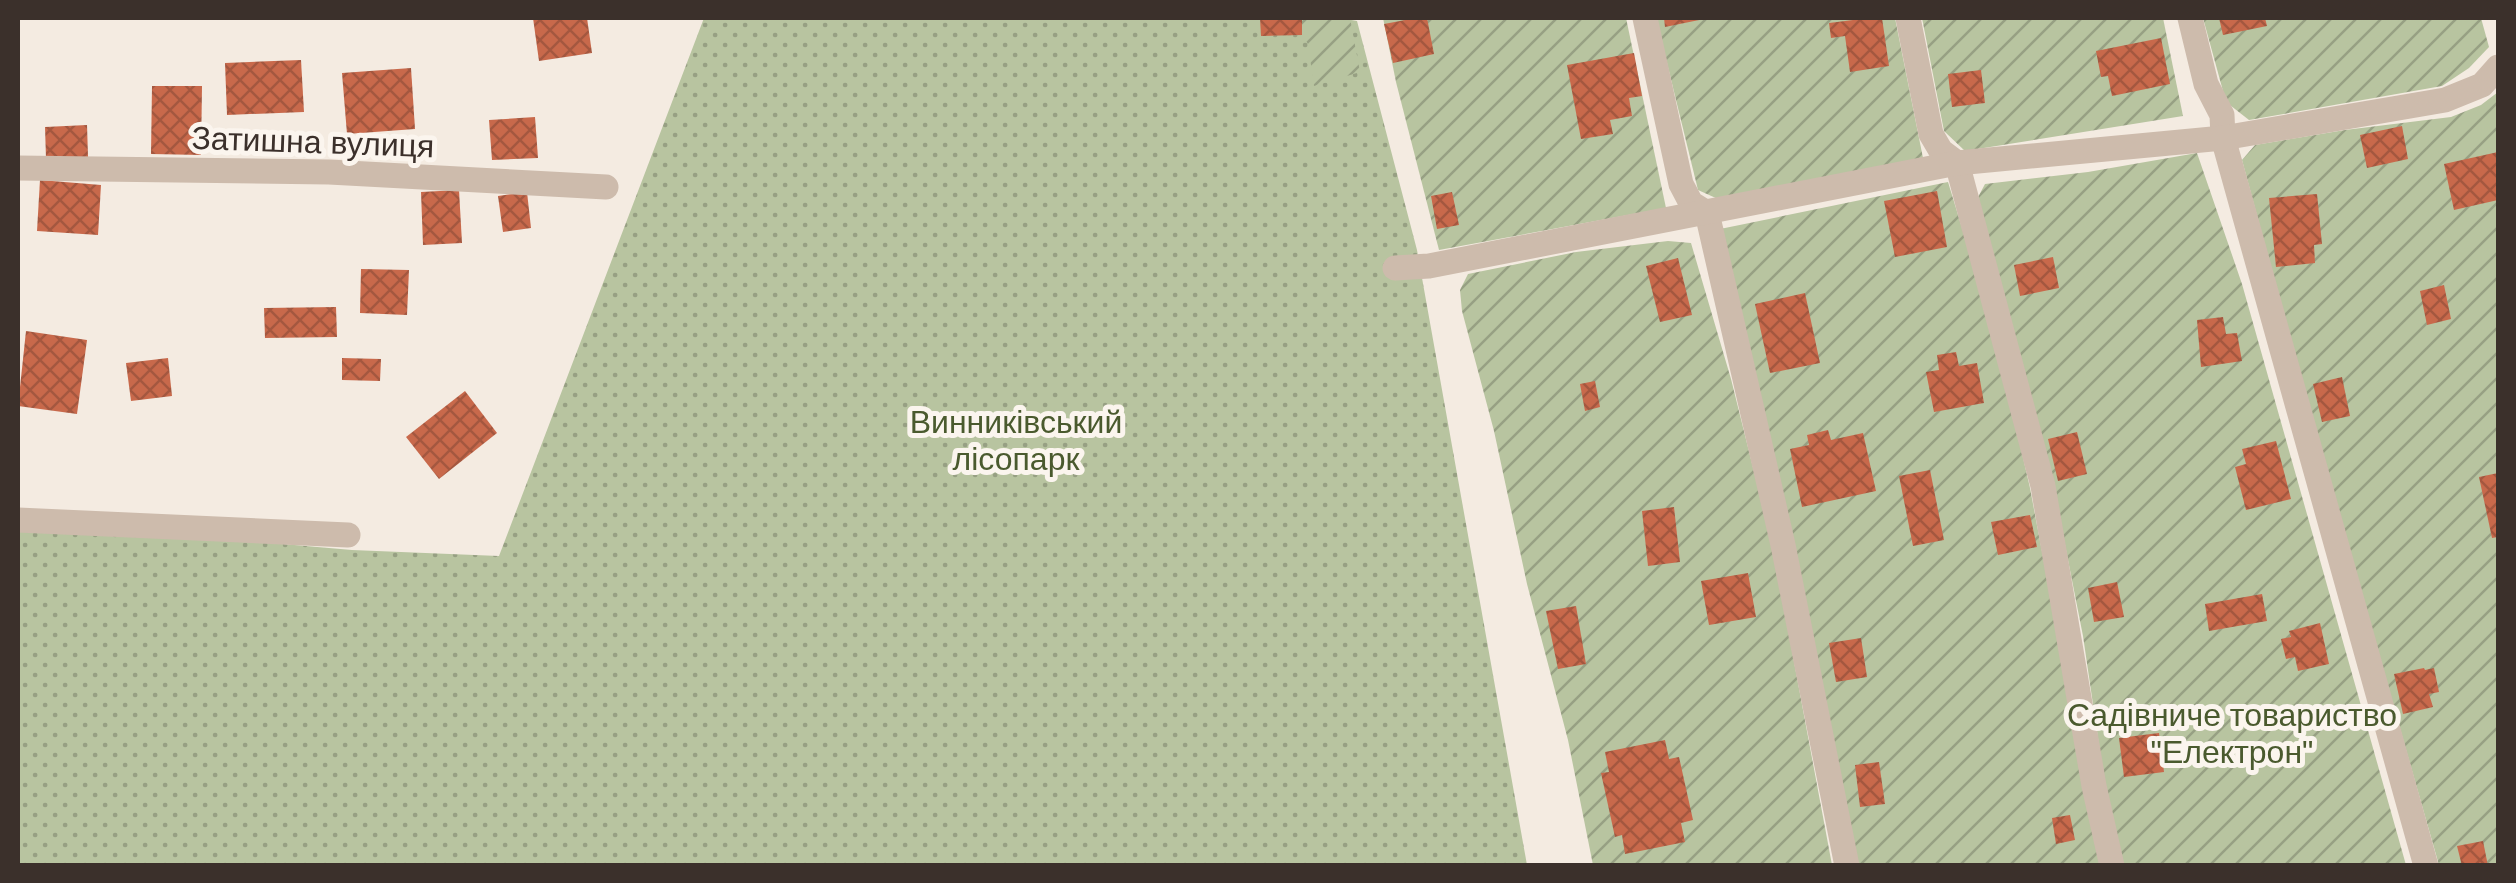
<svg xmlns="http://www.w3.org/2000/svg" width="2516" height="883" font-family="Arial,sans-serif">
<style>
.park{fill:url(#park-dots)}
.garden{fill:url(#garden-furrows)}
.building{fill:url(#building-cross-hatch)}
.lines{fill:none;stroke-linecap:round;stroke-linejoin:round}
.minor{stroke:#cdbbac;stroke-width:25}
.labels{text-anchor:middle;stroke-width:10;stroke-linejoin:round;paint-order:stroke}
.street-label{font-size:32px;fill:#3b302b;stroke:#fbf5ee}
.park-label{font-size:32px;fill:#4a5a2e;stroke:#fbf5ee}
</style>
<defs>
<pattern id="park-dots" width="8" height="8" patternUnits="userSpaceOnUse" patternTransform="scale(2.5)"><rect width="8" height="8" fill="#b8c4a0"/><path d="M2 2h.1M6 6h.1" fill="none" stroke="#97a083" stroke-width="1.8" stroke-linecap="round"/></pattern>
<pattern id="garden-furrows" width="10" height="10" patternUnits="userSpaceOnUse" patternTransform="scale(2.5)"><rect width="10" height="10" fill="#b8c4a0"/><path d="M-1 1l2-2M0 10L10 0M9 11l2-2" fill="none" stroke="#97a083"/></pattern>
<pattern id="building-cross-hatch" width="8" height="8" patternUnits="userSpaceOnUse" patternTransform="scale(2.5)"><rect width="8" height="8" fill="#c8694b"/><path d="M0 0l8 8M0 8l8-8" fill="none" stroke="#a4573f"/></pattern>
</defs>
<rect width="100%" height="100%" fill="#f4ebe1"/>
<path class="park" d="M704,18H1340L1357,21L1417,250L1527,865H18V521L352,550L499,556Z"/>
<g class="garden">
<path d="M1260,18H1350L1360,72L1314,86L1308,44L1302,35L1261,36Z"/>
<path d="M1383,18H1626L1666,208L1439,250L1396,82Z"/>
<path d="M1656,18H1895L1923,158L1718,199L1698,190Z"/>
<path d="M1922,18H2163L2183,116L1965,151L1944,131Z"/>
<path d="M2203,18H2481L2489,47L2469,68L2442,86L2249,120L2226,102Z"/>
<path d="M2498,92V865H2439L2318,442L2242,160L2255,145L2345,130L2451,117L2481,105Z"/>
<path d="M2197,153L2242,284L2406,865H2122L2105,786L2083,636L2053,484L1976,201L1985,184L2088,172Z"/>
<path d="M1948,182L1995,336L2030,488L2101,865H1856L1720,229Z"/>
<path d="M1668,241L1691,243L1731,379L1772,544L1832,865H1593L1568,740L1527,584L1494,431L1462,311L1460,290L1468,274L1576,252Z"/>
</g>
<g class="building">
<path d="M533,18H587L592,53L539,61Z"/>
<path d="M1260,18H1302V35L1261,36Z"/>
<path d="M1416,18H1427L1434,54L1393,63L1384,24Z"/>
<path d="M1664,18H1704V19L1665,27Z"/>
<path d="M1869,18H1882L1889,66L1850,72L1845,36L1831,38L1829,23Z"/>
<path d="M2219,18H2265L2267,26L2223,35Z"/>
<path d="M2161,38L2170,84L2112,96L2108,76L2101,77L2096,51Z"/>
<path d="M1634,53L1642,96L1629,98L1632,116L1610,120L1613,134L1581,139L1567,65Z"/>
<path d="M301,60L304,112L227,115L225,63Z"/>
<path d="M411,68L415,129L347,134L342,73Z"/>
<path d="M1981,70L1985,103L1952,107L1948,74Z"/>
<path d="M152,86H202L201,155L151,154Z"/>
<path d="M535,117L538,158L492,160L489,120Z"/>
<path d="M87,125L88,157L46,158L45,127Z"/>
<path d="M2402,126L2408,159L2367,168L2360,135Z"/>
<path d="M2498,152V200L2454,210L2444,164Z"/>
<path d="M40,180L101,185L98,235L37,231Z"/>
<path d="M459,190L462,243L423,245L421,192Z"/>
<path d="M1937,191L1947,247L1895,257L1884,201Z"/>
<path d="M527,192L531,228L503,232L498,196Z"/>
<path d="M1452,192L1459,225L1437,229L1431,196Z"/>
<path d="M2317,194L2322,244L2314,245L2315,263L2276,267L2269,198Z"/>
<path d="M2053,257L2059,288L2020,296L2014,265Z"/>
<path d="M1678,258L1692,315L1660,322L1646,266Z"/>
<path d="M361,269L409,270L407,315L360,313Z"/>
<path d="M2444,285L2451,319L2427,325L2420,291Z"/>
<path d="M1805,293L1820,363L1770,373L1755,304Z"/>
<path d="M336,307L337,337L265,338L264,308Z"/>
<path d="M2223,317L2226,334L2237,333L2242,361L2201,367L2197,320Z"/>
<path d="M26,331L87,340L77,414L18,406Z"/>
<path d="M1956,352L1959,366L1977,363L1984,403L1934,412L1926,372L1939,370L1937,355Z"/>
<path d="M168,358L172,396L131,401L126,363Z"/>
<path d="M342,358L381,359L380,381L342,380Z"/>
<path d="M2342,377L2350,416L2322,422L2313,384Z"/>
<path d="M1595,381L1600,407L1585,411L1580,384Z"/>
<path d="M465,391L497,433L439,479L406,437Z"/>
<path d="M1828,430L1831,440L1863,433L1876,491L1802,507L1790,449L1809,445L1807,435Z"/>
<path d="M2077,432L2087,474L2058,481L2048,439Z"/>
<path d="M2276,441L2291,499L2246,510L2235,467L2246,464L2242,449Z"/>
<path d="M1930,470L1944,540L1913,546L1899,476Z"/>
<path d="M2498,473V537L2492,538L2479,477Z"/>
<path d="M1674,507L1680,562L1648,566L1642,511Z"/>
<path d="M2030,515L2037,547L1998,555L1991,522Z"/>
<path d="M1748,573L1756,617L1709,625L1701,581Z"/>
<path d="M2117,582L2124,617L2094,622L2088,588Z"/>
<path d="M2262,594L2267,621L2209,631L2205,604Z"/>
<path d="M1576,606L1586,664L1558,669L1546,611Z"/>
<path d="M2320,623L2329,664L2298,671L2295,657L2286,659L2281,639L2291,637L2289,631Z"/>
<path d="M1861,638L1867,677L1836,682L1829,643Z"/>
<path d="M2424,668L2425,670L2434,668L2439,692L2429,694L2433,707L2403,714L2394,674Z"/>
<path d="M2159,733L2164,772L2124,777L2119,738Z"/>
<path d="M1665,740L1669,759L1679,757L1693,820L1681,823L1685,842L1625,854L1622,835L1615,837L1601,773L1609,772L1605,752Z"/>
<path d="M1879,762L1885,804L1860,807L1855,765Z"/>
<path d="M2070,815L2075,840L2056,844L2052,818Z"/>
<path d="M2483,841L2488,866H2462L2457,846Z"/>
</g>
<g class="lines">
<g class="minor">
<path d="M1645,18L1681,184L1691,203L1707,213L1783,545L1847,866"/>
<path d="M1908,18L1931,134L1941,151L1957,163L2043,486L2094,786L2112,866"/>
<path d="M2190,18L2206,84L2222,115L2223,138L2426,866"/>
<path d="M18,168L329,172L606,187"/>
<path d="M1395,268L1429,266L1957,163L2223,138L2445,100L2482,85L2498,67"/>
<path d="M18,520L348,535"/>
</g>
</g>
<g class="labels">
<g class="street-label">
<text transform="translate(313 142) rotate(2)" y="11">Затишна вулиця</text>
</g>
<g class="park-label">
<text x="1016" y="433">Винниківський<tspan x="1016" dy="37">лісопарк</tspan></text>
<text x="2232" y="726">Садівниче товариство<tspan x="2232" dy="37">"Електрон"</tspan></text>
</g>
</g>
<rect width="2516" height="883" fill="none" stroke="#3b302b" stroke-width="40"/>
</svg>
